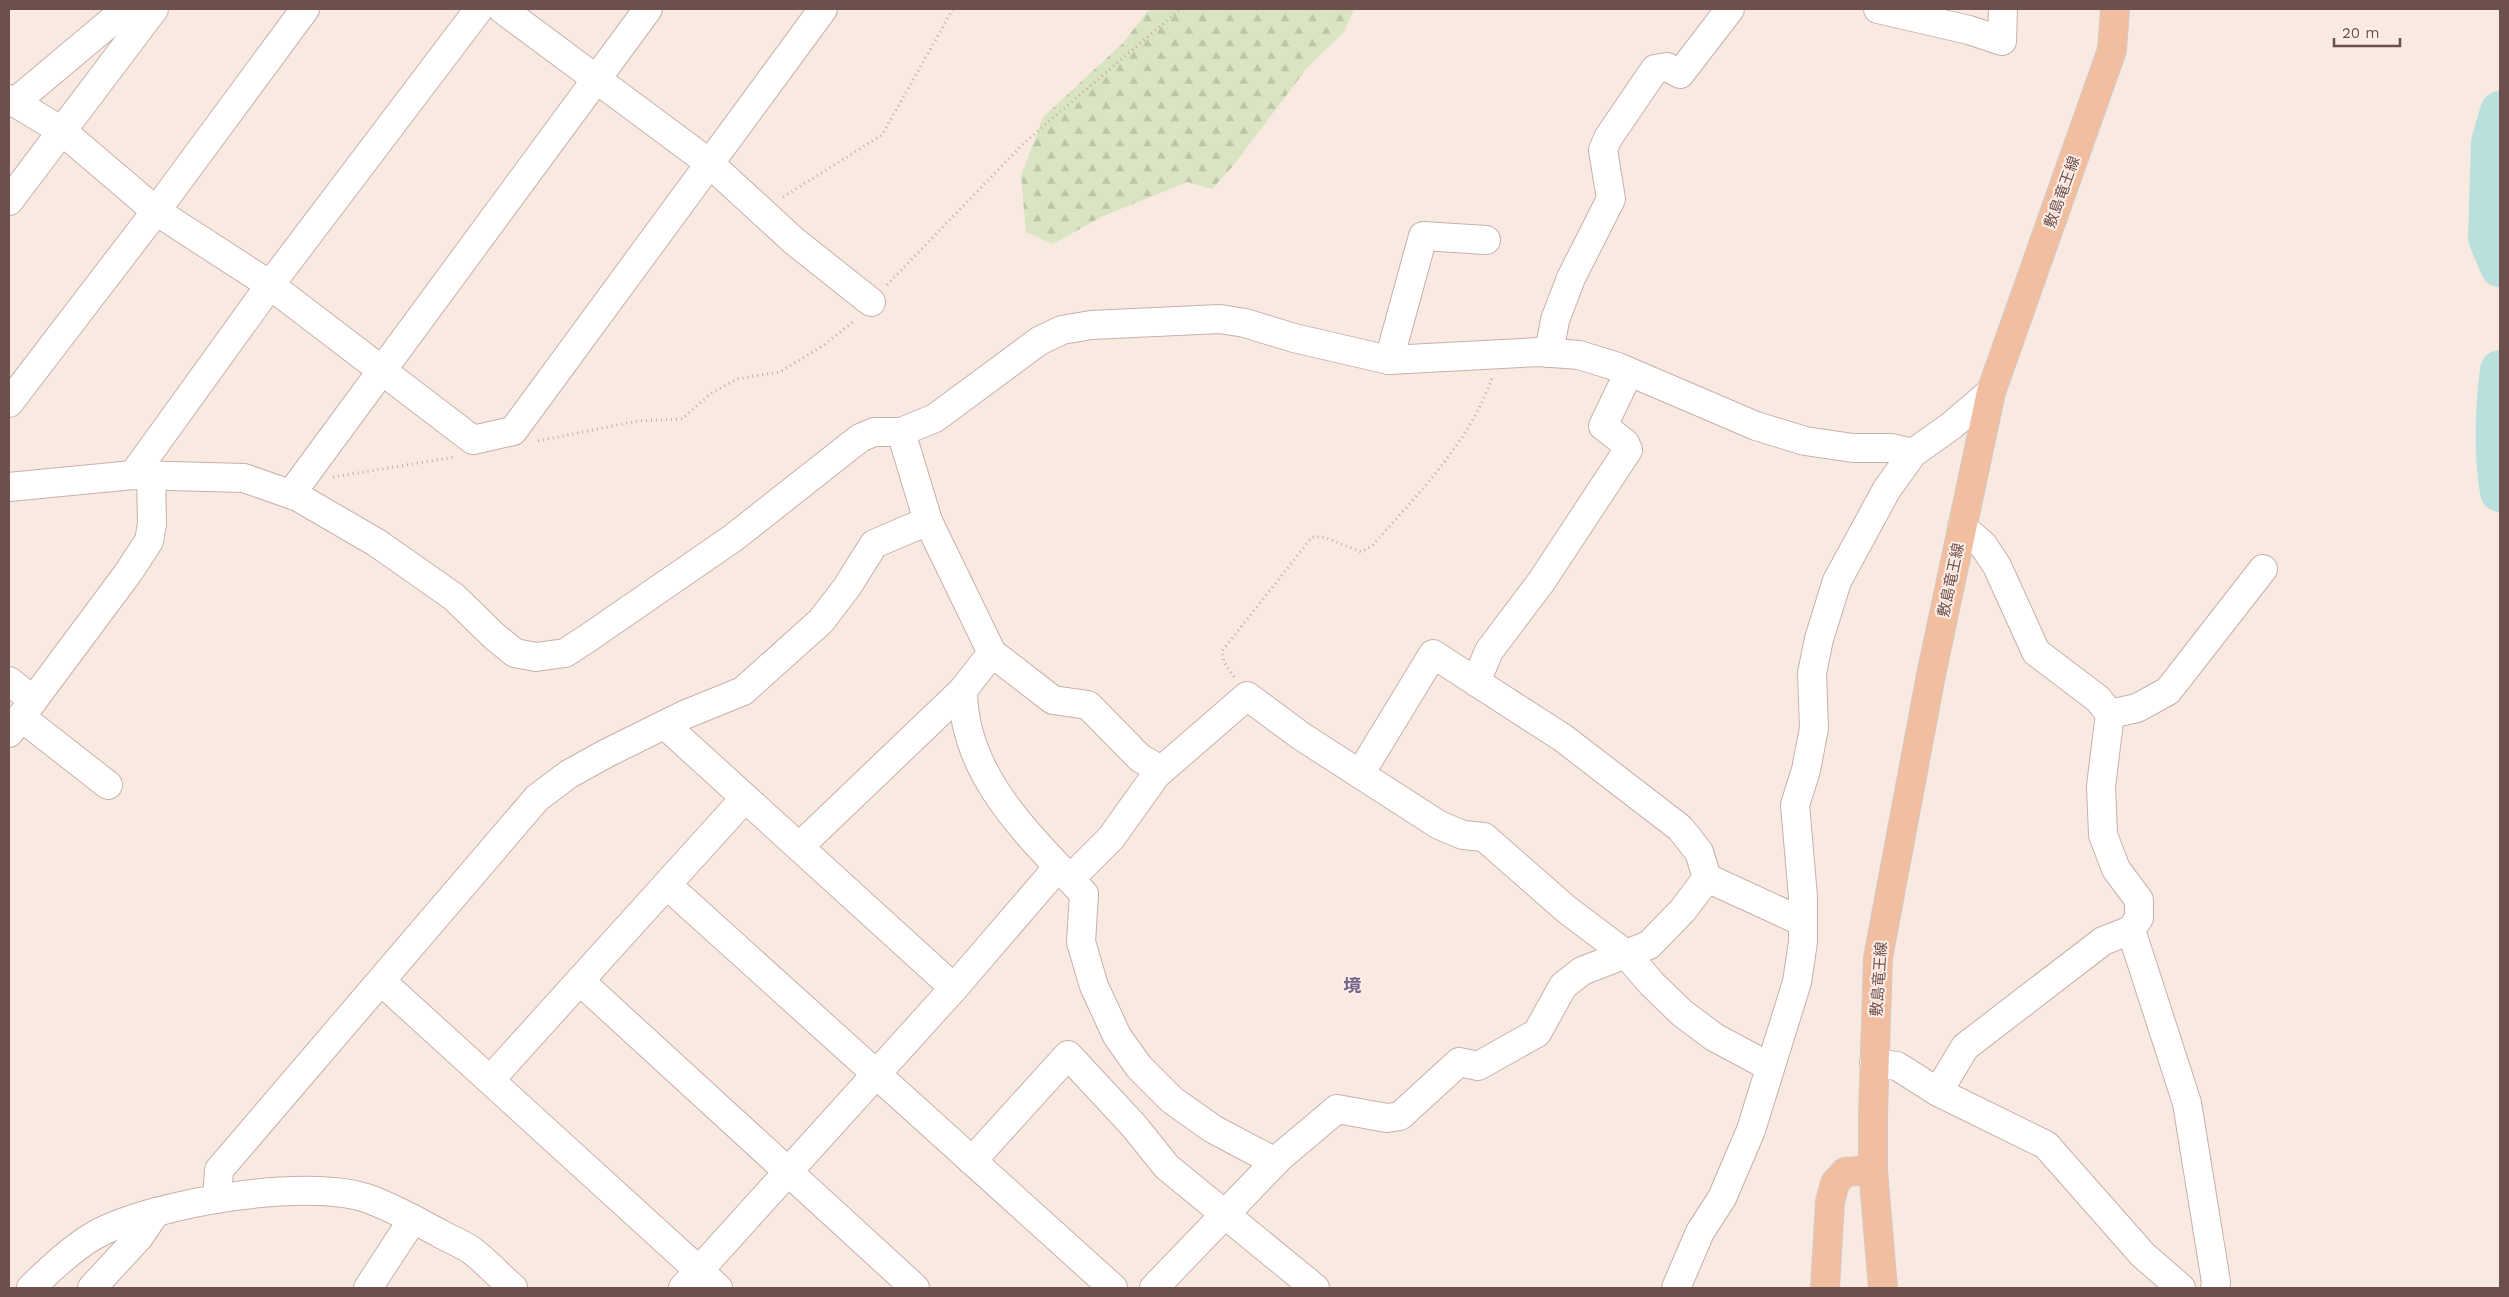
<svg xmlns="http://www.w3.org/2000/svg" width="2509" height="1297" font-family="'Work Sans','Noto Sans JP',sans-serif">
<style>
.forest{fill:url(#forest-firs)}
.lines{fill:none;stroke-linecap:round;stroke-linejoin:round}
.river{stroke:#b9e0dc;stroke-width:40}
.minor-casing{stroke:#c8b0aa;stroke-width:30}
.major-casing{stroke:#d3cac9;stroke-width:30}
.path{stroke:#cfa6a0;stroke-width:3;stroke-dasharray:1 4;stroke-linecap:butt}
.minor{stroke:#fff;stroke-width:28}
.major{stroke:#f1bea0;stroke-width:28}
.labels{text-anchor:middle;stroke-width:4;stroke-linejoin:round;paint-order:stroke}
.street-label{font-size:15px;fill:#6d4f4b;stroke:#fdeee7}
.quarter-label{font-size:18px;font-weight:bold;fill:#73638a;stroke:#fdeee7}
</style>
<defs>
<pattern id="forest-firs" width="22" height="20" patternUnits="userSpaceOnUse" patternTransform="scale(1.25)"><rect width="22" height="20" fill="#d9e4c2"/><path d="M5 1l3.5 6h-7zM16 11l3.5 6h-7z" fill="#bdc5a8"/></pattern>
</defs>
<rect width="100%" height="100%" fill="#f9eae1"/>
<path class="forest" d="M1149,9H1354L1344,32L1307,68L1233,166L1212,189L1187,182L1101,217L1053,244L1026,232L1021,176L1043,117L1123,43Z"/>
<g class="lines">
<g class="river">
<path d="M2500,111L2491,142L2488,238L2500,267"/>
<path d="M2500,370C2495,411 2493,451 2500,492"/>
</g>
<defs>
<g id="minor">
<path d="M502,9L708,162L794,241L871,302"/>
<path d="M1878,9L1969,30L2002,41L2003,9"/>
<path d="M9,99L62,131L156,211L270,285L473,440L513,431L823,9"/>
<path d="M14,103L126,9"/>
<path d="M9,201L154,9"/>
<path d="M1549,353L1555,320L1571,278L1611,199L1603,150L1608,138L1655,69L1667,67L1680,74L1730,9"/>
<path d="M1389,360L1423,236L1486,240"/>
<path d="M9,403L156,211L305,9"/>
<path d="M901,432L928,521L992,653L963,690C963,776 1030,836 1084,894L1081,942L1094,986L1117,1036L1139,1067L1172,1100L1213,1129L1275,1162"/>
<path d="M133,475L270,285L479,9"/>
<path d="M9,487L133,475L244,478L298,497L377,543L454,597L494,636L515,653L536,657L565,653L588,638L733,538L860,438L874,432H901L935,418L1039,341L1062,330L1091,325L1220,319L1245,323L1294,338L1389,360L1539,352L1579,355L1618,367L1756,426L1805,441L1853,448H1892L1913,453"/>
<path d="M291,494L648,9"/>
<path d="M992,653L1053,700L1088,705L1140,758L1161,770"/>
<path d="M9,681L33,700"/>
<path d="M1476,682L1489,651L1541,582L1628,450L1625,443L1603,426L1629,372"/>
<path d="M2110,714L2137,708L2168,691L2263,569"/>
<path d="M21,717L108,785"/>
<path d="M665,725L954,988"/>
<path d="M9,733L128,573L149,541L152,524L151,474"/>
<path d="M1360,774L1433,654L1563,738L1680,828L1699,852L1707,878L1803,922"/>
<path d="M799,847L963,690"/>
<path d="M1070,879L1111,838L1156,775L1247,696L1301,736L1439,825L1463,835L1484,837L1566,909L1627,955L1652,984L1682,1013L1714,1037L1770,1067"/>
<path d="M667,885L1113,1288"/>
<path d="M2131,930L2187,1103L2216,1282L2215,1288"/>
<path d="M381,981L718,1288"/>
<path d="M580,981L915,1288"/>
<path d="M1874,1063L1897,1066L1938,1092L2046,1145L2143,1255L2181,1288"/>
<path d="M490,1080L745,798"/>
<path d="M1938,1092L1965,1047L2103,941L2131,930L2139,918V900L2116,869L2103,835L2101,786L2110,714L2098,699L2036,652L1997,566L1983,545L1962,527"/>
<path d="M972,1161L1068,1055L1134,1126L1167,1167L1315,1288"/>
<path d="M217,1199L219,1170L537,798L569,774L607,753L684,715L743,691L821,621L847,587L874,544L928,521"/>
<path d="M31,1288C50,1269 71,1249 95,1235C153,1203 307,1177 369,1199C394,1208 418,1222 441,1234C450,1239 462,1244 471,1250C486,1261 499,1276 513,1288"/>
<path d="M92,1288L139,1237L156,1212"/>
<path d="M368,1288L413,1219"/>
<path d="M683,1288L954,988L1058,867"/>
<path d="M1154,1288L1280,1157L1337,1109L1387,1118L1400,1116L1459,1062L1478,1066L1537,1033L1563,986L1582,971L1649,945L1683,910L1707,878"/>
<path d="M1676,1288L1700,1232L1722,1198L1751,1130L1797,982L1803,942V897L1795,805L1806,770L1814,728L1812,673L1819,639L1837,581L1887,489L1913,453L1951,426L1991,392"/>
</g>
<g id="major">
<path d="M1873,1170L1883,1288"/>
<path d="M1825,1288L1830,1202L1835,1183L1845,1172L1873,1170V1114L1878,958L1931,675L1991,392L2112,50L2115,9"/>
</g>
</defs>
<use href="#minor" class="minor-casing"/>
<use href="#major" class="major-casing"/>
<g class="path">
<path d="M783,197L882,135L953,9"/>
<path d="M887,285L1024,143L1180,9"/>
<path d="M538,441L638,421L682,419L710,394L737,379L780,372L824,345L854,321"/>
<path d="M333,477L455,457"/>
<path d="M1234,677L1224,662L1222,651L1312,537H1324L1361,552L1372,546C1416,496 1470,442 1492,378"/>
</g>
<use href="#minor" class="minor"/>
<use href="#major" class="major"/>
</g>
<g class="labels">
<g class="street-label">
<text transform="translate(2062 192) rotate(-70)" y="5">敷島竜王線</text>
<text transform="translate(1951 580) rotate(-78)" y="5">敷島竜王線</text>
<text transform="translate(1879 979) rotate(-86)" y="5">敷島竜王線</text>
</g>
<g class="quarter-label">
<text x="1352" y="992">境</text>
</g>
</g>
<rect width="2509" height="1297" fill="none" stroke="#6d4f4b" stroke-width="20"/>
<path d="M2334 38v8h66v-8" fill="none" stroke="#6d4f4b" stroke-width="2.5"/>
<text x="2342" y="38" font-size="15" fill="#6d4f4b" stroke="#fdeee7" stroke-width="4" paint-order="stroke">20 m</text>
</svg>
